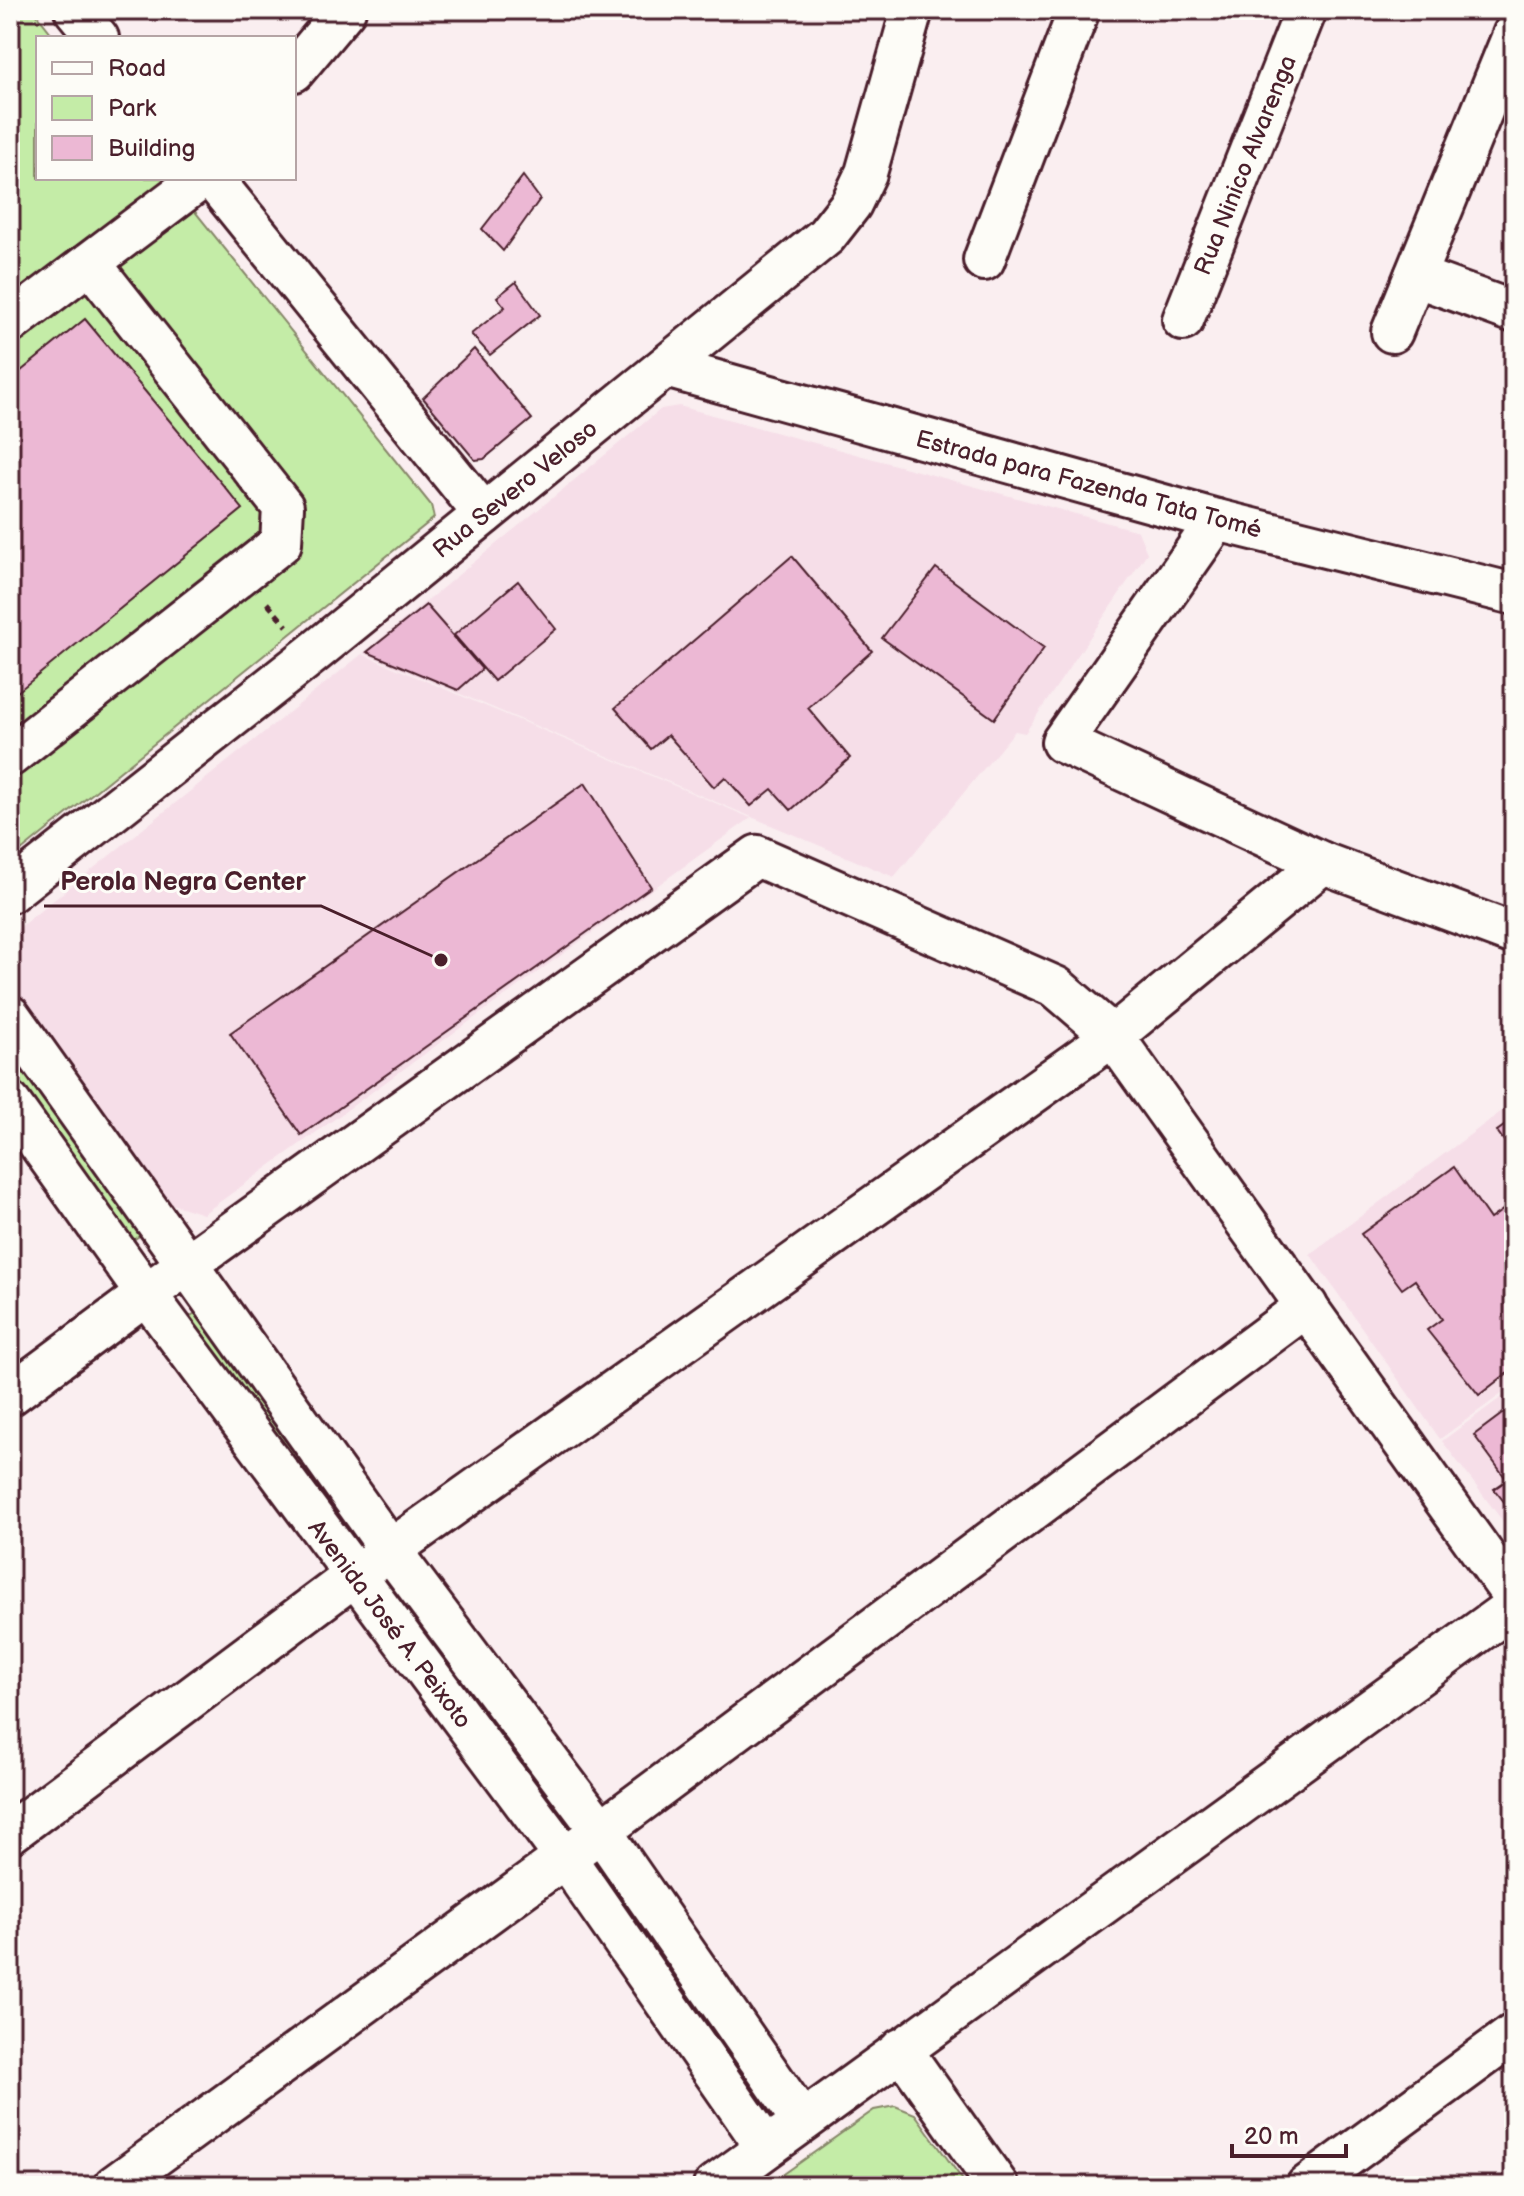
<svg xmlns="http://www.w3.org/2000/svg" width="1524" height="2196" font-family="'Balsamiq Sans',sans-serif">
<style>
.built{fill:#f6dee8}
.green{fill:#c4eca7;stroke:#878669;stroke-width:2}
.building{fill:#ecb8d4;stroke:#4a1f2b;stroke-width:2}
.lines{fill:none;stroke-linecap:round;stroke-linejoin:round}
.minor-casing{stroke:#4a1f2b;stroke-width:46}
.path{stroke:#4a1f2b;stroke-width:5;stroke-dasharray:8 6;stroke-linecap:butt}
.minor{stroke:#fdfcf7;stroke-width:40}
.labels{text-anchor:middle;stroke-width:6;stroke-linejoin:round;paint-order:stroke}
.street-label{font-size:24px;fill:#4a1f2b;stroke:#fdfcf7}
.leader{fill:none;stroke:#4a1f2b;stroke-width:3}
.callout-dot{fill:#4a1f2b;stroke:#fdfcf7;stroke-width:3}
.callout-label{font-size:26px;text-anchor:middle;font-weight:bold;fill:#4a1f2b;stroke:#fdfcf7;stroke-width:6;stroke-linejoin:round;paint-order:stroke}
</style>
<rect width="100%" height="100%" fill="#faeef0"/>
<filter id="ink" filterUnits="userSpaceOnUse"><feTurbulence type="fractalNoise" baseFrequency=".0125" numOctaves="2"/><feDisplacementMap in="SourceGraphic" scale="16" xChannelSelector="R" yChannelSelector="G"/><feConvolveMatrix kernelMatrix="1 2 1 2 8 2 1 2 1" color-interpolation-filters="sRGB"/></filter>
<g filter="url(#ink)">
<g class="built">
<path d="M679,406L1138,531L1147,553L1025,733L1015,731L894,877L363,653L661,409Z"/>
<path d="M362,654L751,818L203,1214L169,1203L10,981V935Z"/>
<path d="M1514,1102V1385L1440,1439L1310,1254Z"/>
<path d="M1514,1388V1536L1442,1441Z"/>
</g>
<g class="green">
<path d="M10,10H33L55,38H38V178H168L431,505L434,518L10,860Z"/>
<path d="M10,1044L144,1233L130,1242L10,1072Z"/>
<path d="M200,1310L347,1518L334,1524L186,1319Z"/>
<path d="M410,1601L551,1793L539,1803L398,1612Z"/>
<path d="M613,1871L767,2091L755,2100L601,1880Z"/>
<path d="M895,2106L915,2114L967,2186H767L874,2110Z"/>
</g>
<g class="building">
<path d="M523,176L540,199L503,251L482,229Z"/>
<path d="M516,282L540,315L490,355L471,334L505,307L497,297Z"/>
<path d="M85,319L243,509L10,698V380Z"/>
<path d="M474,349L532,419L484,459L475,460L423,398Z"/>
<path d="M792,556L872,651L808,708L850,758L791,810L772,789L751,806L725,777L714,787L668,735L651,749L615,708Z"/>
<path d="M936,568L1044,648L994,719L882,638Z"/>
<path d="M518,581L556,629L494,681L454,635Z"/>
<path d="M426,605L482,669L458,690L367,652Z"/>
<path d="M585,783L651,887L301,1135L230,1033Z"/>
<path d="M1514,1119V1155L1497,1131Z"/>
<path d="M1454,1167L1490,1219L1514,1202V1368L1479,1395L1427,1330L1442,1319L1415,1280L1402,1289L1361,1234Z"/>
<path d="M1514,1405V1498L1506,1504L1494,1489L1507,1480L1474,1435Z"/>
</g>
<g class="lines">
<defs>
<g id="minor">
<path d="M75,10L98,38"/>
<path d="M294,71L345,10"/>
<path d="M212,178L484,514"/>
<path d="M984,260L1079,10"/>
<path d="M1415,276L1514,312"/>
<path d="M1183,320L1306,10"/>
<path d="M10,323L202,178"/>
<path d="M1392,332L1514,33"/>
<path d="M666,367L1217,520L1514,594"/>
<path d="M1217,520L1062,742L1323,863L1514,934"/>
<path d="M10,756L281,543L283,507L90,263"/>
<path d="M10,892L311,655L826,236L851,204L866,173L912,10"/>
<path d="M10,1016L391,1551L601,1831L802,2121"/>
<path d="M10,1103L146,1294L564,1856L766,2147"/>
<path d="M10,1395L146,1294L757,856L1056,987L1113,1036L1514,1597"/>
<path d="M10,1833L354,1576L1113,1036L1323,863"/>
<path d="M901,2049L998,2186"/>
<path d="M114,2186L601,1831L1307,1306"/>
<path d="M714,2186L1514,1606"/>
<path d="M1307,2186L1514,2034"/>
</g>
</defs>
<use href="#minor" class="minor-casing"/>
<path class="path" d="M267,603L287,626"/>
<use href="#minor" class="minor"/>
</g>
</g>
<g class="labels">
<g class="street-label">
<text transform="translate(1245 165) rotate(-68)" y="8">Rua Ninico Alvarenga</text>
<text transform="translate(1089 484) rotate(15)" y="8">Estrada para Fazenda Tata Tomé</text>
<text transform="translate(515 489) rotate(-39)" y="8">Rua Severo Veloso</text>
<text transform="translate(390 1624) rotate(53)" y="8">Avenida José A. Peixoto</text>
</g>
</g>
<path class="leader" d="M441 960L321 906H44"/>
<circle class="callout-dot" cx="441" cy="960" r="8"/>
<g class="callout-label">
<text x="183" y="890">Perola Negra Center</text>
</g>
<rect width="1524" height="2196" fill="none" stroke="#fdfcf7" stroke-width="40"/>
<rect x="20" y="20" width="1484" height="2156" fill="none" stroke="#4a1f2b" stroke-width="3" filter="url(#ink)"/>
<rect x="36" y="36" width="260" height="144" fill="#fdfcf7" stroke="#b5a4a5" stroke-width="2"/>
<rect x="52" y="62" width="40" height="12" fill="#fdfcf7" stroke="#b5a4a5" stroke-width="2"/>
<text x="108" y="76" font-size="24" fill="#4a1f2b">Road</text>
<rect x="52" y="96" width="40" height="24" fill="#c4eca7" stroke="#b5a4a5" stroke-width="2"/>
<text x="108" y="116" font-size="24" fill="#4a1f2b">Park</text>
<rect x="52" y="136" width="40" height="24" fill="#ecb8d4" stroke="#b5a4a5" stroke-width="2"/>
<text x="108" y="156" font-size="24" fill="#4a1f2b">Building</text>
<path d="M1232 2144v12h114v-12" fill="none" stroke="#4a1f2b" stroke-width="4"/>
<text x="1244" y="2144" font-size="24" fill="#4a1f2b" stroke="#fdfcf7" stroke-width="6" paint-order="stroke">20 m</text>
</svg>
